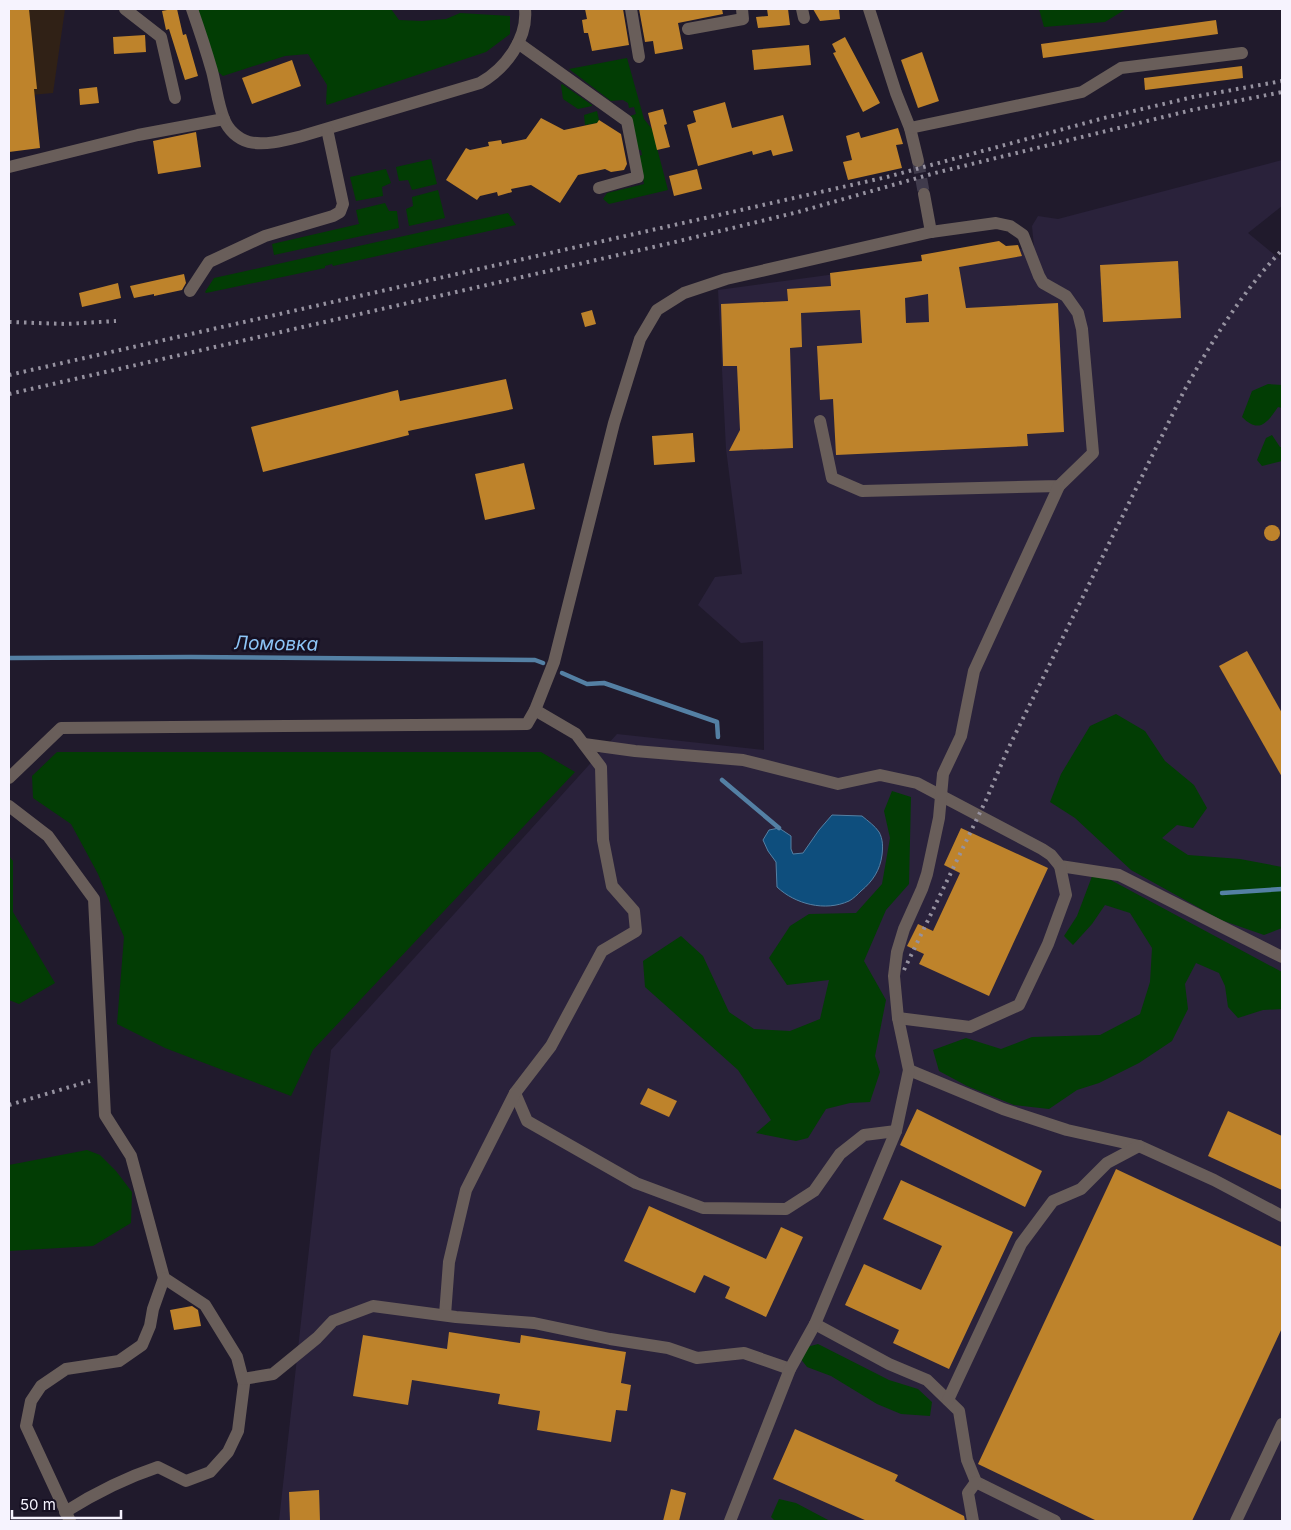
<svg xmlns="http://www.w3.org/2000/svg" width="1291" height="1530" font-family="Inter,sans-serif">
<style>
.built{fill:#2a223b}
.education{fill:#302116}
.green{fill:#023d04}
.water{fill:#0e4e7d;stroke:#5480a4}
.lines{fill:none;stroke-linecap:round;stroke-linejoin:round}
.stream{stroke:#5480a4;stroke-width:4.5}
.building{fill:#be832b;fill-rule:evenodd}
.minor-tunnel{stroke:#403b4c;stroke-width:12;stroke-dasharray:12 6;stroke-linecap:butt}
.minor{stroke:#695e5a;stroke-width:12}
.rail{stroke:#9692a0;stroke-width:4;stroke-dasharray:2.5 5;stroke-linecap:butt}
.labels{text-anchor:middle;stroke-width:5;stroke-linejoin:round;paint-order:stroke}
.water-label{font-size:19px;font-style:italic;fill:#8dc5f7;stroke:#161022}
</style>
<rect width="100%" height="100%" fill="#201a2c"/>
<path class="built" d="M1282,160V206L1248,233L1282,261V1521H279L331,1050L617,734L764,750L763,641L741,643L698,605L715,577L742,574L726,449L718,290L1034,247L1032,226L1038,216L1058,219Z"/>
<path class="education" d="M9,9H65L53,93L9,97Z"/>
<g class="green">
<path d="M198,9H391L399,20L422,21L446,19L460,13L510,16V34L486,52L327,105L326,103L327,85L308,54L285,56L223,76L216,70Z"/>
<path d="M1039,9H1126L1105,22L1044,27Z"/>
<path d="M627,58L644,119L652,129L668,190L609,204L603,199L607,193L644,184L639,156L642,155L641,150H638L630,116L636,114L634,107L629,108L628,103L623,100L611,101L569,69Z"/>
<path d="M562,84L592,105V106L578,109L563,99L561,85Z"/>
<path d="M597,111L599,120L597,123L585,125L584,115Z"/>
<path d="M431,159L437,184L412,190L408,180L399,181L396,167Z"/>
<path d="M386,169L391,183L382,187L383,196L356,201L350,177Z"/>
<path d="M438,190L445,218L409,226L406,209L413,206L412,197Z"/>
<path d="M385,203L389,211H397L399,228L274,255L272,244L359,224L356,210Z"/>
<path d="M508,213L516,225L333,266L332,264L325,266V268L206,293L205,292L214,278Z"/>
<path d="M1268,384L1282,385V408L1278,407C1267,423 1259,434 1242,417L1252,391Z"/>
<path d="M1272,435L1280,447H1282V461L1262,466L1257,460L1266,438Z"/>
<path d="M1116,714L1145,731L1165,761L1194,785L1207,808L1193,828L1177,825L1162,838L1188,855L1240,859L1282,867V928L1264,935L1221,920L1131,870L1075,818L1050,802L1061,774L1090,726Z"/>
<path d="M57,752H541L575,772L313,1050L291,1096L165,1048L117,1024L124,937L98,874L71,824L33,798L32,776Z"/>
<path d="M892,791L911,797L909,884L886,910L864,961L886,1000L875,1056L880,1072L870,1102L850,1103L826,1109L808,1138L796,1141L756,1133L771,1120L738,1070L645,987L643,961L681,936L703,956L729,1012L754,1029L790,1031L820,1019L829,980L787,985L769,958L790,926L809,914L856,913L882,884L890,838L884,811Z"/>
<path d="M9,856L13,861V912L55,983L19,1004L9,1000Z"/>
<path d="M1094,871L1282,972V1009L1263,1010L1238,1018L1228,1007L1225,986L1219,973L1196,963L1185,984L1188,1009L1172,1041L1139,1063L1099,1083L1077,1090L1049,1109L1014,1105L967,1086L939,1071L933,1050L966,1038L1001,1049L1032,1037L1100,1035L1140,1014L1150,982L1152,948L1130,913L1105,905L1092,924L1073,945L1064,936L1077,916Z"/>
<path d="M87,1150L100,1155L116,1171L132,1192L131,1223L93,1246L9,1251V1165Z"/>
<path d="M818,1344L889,1380L918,1389L932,1402L930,1416L901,1414L877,1404L831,1376L807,1367L800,1358L807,1347Z"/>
<path d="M779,1499L796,1503L830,1521H775L771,1517Z"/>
</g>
<path class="water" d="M832,815L862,816C868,821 875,826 879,832C883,839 883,847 882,855C880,870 873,881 861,891C858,894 853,899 849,901C825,912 795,904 777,887L776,862L768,851L763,840L769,830L779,828L791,836V849L793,854L803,853L819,830Z"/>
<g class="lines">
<g class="stream">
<path d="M9,658L191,657L535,660L543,663"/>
<path d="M562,673L587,684L604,683L717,722L718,737"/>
<path d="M722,780L779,828"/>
<path d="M1222,893L1282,889"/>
</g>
</g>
<g class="building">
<path d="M9,9H29L37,89H34L40,148L9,152Z"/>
<path d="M172,9H177L183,35L186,34L198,76L185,80L169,29L166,30L162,11Z"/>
<path d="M585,9H623L629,45L592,51L588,33H584L582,20L587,19Z"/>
<path d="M639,9H722L723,14L678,23L683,49L655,54L653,41L645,42Z"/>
<path d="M767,9H788L790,25L758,28L756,17L768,16Z"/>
<path d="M813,9H839L840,19L820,21Z"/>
<path d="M1216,20L1218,34L1043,58L1041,44Z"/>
<path d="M145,35L146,52L114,54L113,37Z"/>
<path d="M845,37L880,103L863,112L833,53L836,52L832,44Z"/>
<path d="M809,45L811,65L754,70L752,50Z"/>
<path d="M922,52L939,101L918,108L901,60Z"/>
<path d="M292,60L301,86L252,104L242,78Z"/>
<path d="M1242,66L1243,78L1145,90L1144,78Z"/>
<path d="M97,87L99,103L80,105L79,89Z"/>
<path d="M725,102L732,128L783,115L793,151L773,156L771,150L753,155L752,151L698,166L687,125L696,122L693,111Z"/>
<path d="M663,109L667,124L664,125L670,147L657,150L648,113Z"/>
<path d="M541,118L564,130L597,123L599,120L621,134L627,164L624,170L611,172L605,169L578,175L560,203L531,185L511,189L512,192L498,196L497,192L480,196L477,200L446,180L466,148L470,150L489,146L488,142L501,140L502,144L526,139Z"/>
<path d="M898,128L903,144L896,145L902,168L848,180L843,162L852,160L846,136L859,132L861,138Z"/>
<path d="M196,132L201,167L158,174L153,141Z"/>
<path d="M697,169L702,189L674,196L669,176Z"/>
<path d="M999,241L1006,246L1018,245L1022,256L959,267L966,308L1058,303L1064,432L1027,434L1028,446L836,455L833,399L820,400L817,346L862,343L860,310L801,313L802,347L790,348L793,448L729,451L740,430L737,366H723L721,304L788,301L787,289L831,286L830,273L922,261L921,255ZM928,294L929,322L906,323L905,298Z"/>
<path d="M1178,261L1181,318L1103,322L1100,265Z"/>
<path d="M184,274L186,283L182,290L154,296V294L134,298L130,286Z"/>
<path d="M118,283L121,298L82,307L79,293Z"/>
<path d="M592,310L596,324L585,327L581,313Z"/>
<path d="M506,379L513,409L408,431L409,435L263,472L251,427L398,390L400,401Z"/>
<path d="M693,433L695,462L654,465L652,436Z"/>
<path d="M524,463L535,509L485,520L475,474Z"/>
<circle cx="1272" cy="533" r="8"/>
<path d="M1247,651L1282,713V777L1219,666Z"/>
<path d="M961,828L1048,868L989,996L919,964L924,954L907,946L918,924L933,931L960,873L944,865Z"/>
<path d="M648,1088L677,1101L669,1117L640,1104Z"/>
<path d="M917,1109L1042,1171L1025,1207L900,1145Z"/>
<path d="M1228,1111L1282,1136V1190L1208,1156Z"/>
<path d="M1116,1169L1282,1247V1328L1192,1521H1097L978,1464Z"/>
<path d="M901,1180L1013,1232L949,1369L893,1343L899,1330L845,1305L864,1264L921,1290L942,1246L883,1219Z"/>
<path d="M649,1206L766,1259L781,1227L803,1237L766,1317L725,1298L730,1287L704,1275L695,1293L624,1261Z"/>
<path d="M192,1306L198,1310L201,1326L174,1330L170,1310Z"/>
<path d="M449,1332L520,1343L521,1335L626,1352L621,1383L631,1385L627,1411L616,1410L611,1442L537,1430L540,1411L498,1404L500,1394L412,1380L408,1405L353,1396L363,1335L447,1349Z"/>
<path d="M795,1429L898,1475L895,1481L964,1516L965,1521H867L773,1479Z"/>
<path d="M671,1489L686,1493L679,1521H663Z"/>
<path d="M319,1490L320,1521H290L289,1492Z"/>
</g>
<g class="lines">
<path class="minor-tunnel" d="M918,161L924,194"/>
<g class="minor">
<path d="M125,9L161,37L175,98"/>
<path d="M192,9C199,29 206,50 212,71C216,86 218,105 224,119C228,130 238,139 249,142C265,146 286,140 302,136L480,83C505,69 528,39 525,9"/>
<path d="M631,9L639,57"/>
<path d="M802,9L804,18"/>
<path d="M869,9L896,93L910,128L918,161"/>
<path d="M688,29L743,19L742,9"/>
<path d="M518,43L627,121L638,177L599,188"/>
<path d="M910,128L1082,92L1121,68L1242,53"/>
<path d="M9,167L138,135L224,119"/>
<path d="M924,194L931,232"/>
<path d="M190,291L209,262L265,236L333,216L340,212L343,204L327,129"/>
<path d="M535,710L576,734L601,767L603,840L612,886L634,911L636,931L602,951L551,1046L515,1093L527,1121L636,1183L703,1208L786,1209L814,1191L840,1154L864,1135L896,1131"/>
<path d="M584,744L635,751L743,760L838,784L880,775L917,783L1042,849L1051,855L1060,866L1119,875L1282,957"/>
<path d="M9,778L61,728L527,724L535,710L554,662L614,423L640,339L657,310L684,293L726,279L931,232L996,223L1010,226L1023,235L1039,276L1043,283L1066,296L1078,313L1082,329L1093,453L1059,486L862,491L832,478L820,421"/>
<path d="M9,806L48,836L94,899L105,1115L131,1156L164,1278L205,1305L237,1357L244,1384L238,1431L228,1452L210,1472L186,1481L158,1467C125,1478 95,1493 65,1512"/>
<path d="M898,1018L970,1027L1019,1005L1048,944L1066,895L1060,866"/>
<path d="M909,1070L1003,1109L1067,1130L1139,1146L1214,1180L1282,1216"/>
<path d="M445,1315L449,1262L466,1190L515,1093"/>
<path d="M815,1324L889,1364L927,1380L959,1411L967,1460L976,1482L1055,1521"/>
<path d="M243,1379L273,1374L317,1338L333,1321L373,1306L456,1317L534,1323L610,1339L668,1348L697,1358L744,1353L790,1369"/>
<path d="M948,1400L1021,1244L1053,1201L1081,1189L1107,1163L1139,1146"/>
<path d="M70,1521L26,1426L31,1401L41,1386L66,1369L119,1361L142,1345L150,1326L153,1309L164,1278"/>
<path d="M730,1521L790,1369L815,1324L896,1131L909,1070L898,1018L894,976L897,952L904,929L922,889L927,874L939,818L943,774L961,736L974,671L1059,486"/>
<path d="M973,1521L968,1493L976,1482"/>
<path d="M1236,1521L1282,1424"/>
</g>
<g class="rail">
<path d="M9,322L66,324L116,321"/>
<path d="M9,375L887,177L1104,118L1193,97L1282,81"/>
<path d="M9,394L671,243L798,212L935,173L1192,110L1282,92"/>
<path d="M904,970L987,798L1007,751L1184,391C1212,341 1242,292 1282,250"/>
<path d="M9,1105L90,1081"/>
</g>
</g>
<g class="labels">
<g class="water-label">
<text transform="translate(276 643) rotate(1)" y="7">Ломовка</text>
</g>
</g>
<rect width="1291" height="1530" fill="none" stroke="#f6f3fe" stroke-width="20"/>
<path d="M12 1510v8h109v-8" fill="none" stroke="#f6f3fe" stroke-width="2.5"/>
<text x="20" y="1510" font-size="15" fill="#f6f3fe" stroke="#161022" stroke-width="4" paint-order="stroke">50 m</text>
</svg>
